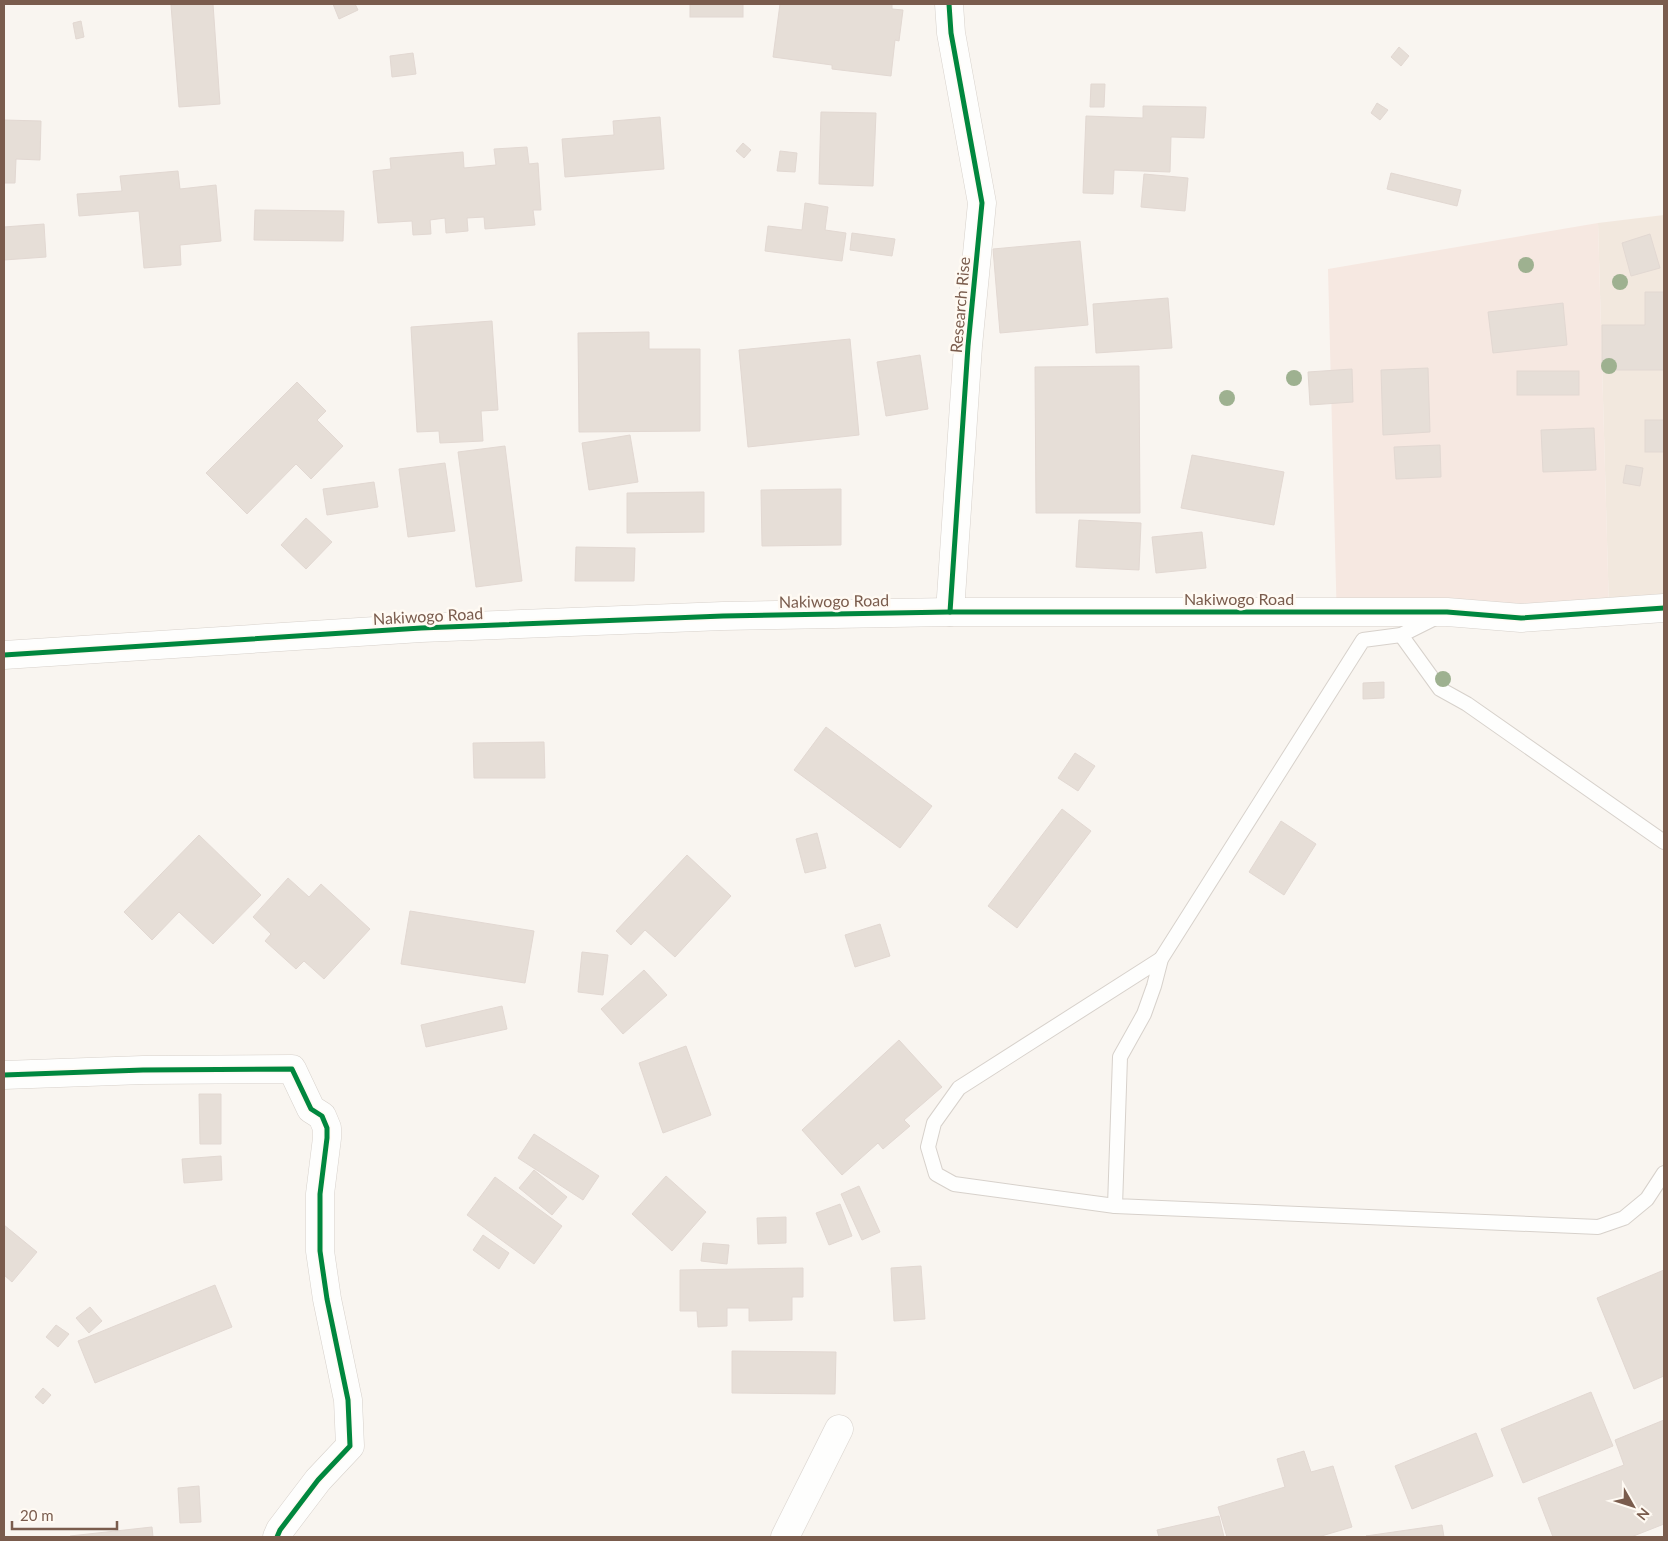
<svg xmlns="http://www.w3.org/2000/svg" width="1668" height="1541" font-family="Lato,sans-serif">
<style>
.residential{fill:#f2e8de}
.commercial{fill:#f6e8e1}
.building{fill:#e6ded7;stroke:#e2d8d2}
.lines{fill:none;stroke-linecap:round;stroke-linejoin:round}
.service-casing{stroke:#d7d1cb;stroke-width:16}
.minor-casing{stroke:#d7d1cb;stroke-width:29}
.tertiary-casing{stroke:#d7d1cb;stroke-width:29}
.service{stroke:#fefefd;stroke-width:14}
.minor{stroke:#fefefd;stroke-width:28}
.tertiary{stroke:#fefefd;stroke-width:28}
.cycleway-casing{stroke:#fffaf3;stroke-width:8}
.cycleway{stroke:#00873e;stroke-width:5}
.tree{fill:#9eb190}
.labels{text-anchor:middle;stroke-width:5;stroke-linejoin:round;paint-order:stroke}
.street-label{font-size:16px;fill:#7a5c4d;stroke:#fffaf3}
</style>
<rect width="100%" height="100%" fill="#f9f5f0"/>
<path class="residential" d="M1664,215V603L1609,610L1598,223Z"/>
<path class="commercial" d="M1598,223L1609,610L1337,625L1328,269Z"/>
<g class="building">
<path d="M186,4H213L220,104L179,107L171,5Z"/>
<path d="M333,4H355L358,10L339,19Z"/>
<rect x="690" y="4" width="53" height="13"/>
<path d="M780,4H892V9L903,10L899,41L895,40L891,76L832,69V65L773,57Z"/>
<path d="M81,21L84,37L76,39L73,23Z"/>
<path d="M1399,47L1409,56L1401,66L1391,57Z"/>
<path d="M413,53L416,74L392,77L390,56Z"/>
<path d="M1091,84H1105L1104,107H1090Z"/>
<path d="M1377,103L1388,110L1380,120L1371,113Z"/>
<path d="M1143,106L1206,107L1204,138L1171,137L1170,172L1114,170L1113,194L1083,193L1086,116L1143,118Z"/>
<path d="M821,112L876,113L873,186L819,184Z"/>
<path d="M660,117L664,169L565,177L562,139L614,135L613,121Z"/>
<path d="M4,120L41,121L40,160L16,159L15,183H4Z"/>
<path d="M743,143L751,150L744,158L736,151Z"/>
<path d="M527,147L529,164L538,163L541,210H533L535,225L485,229L484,217L467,218L468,231L446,233L445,218L430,220L431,234L413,235L412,221L378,223L373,171L391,169L390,158L463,152L464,168L496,165L494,149Z"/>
<path d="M780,151L797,153L795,172L777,171Z"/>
<path d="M178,171L180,189L216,185L221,241L180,245L181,265L144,268L139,211L79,216L77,194L122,191L120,176Z"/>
<path d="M1391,173L1461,190L1457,206L1387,189Z"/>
<path d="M1144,174L1188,178L1185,211L1141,207Z"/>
<path d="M805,203L828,207L825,230L846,233L842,261L765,251L768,226L802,230Z"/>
<path d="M255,210L344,211L343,241L254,240Z"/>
<path d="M44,224L46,257L4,260V227Z"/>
<path d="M852,233L895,239L892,256L850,250Z"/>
<path d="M1650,234L1660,268L1631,276L1622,243Z"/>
<path d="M1080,241L1088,325L1000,333L993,249Z"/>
<path d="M1645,292H1664V370H1602V325H1645Z"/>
<path d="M1168,298L1172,348L1096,353L1093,304Z"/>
<path d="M1563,303L1567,345L1493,353L1488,312Z"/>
<path d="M492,321L498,410L481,411L483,441L440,443L439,431L417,432L411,327Z"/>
<path d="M649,332V349H700V431L579,432L578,333Z"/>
<path d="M850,339L859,435L748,447L739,350Z"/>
<path d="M920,355L928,409L886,416L877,362Z"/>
<path d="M1139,366L1140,513H1036L1035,367Z"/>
<path d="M1428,368L1430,432L1383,435L1381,370Z"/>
<path d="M1352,369L1353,402L1310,405L1308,372Z"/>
<rect x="1517" y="371" width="62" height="24"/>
<path d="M297,382L326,411L317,420L343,446L311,479L296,464L247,514L206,473Z"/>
<rect x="1645" y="420" width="19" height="32"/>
<path d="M1594,428L1596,470L1543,472L1541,430Z"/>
<path d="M630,435L638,482L589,490L582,443Z"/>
<path d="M1440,445L1441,477L1396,479L1394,447Z"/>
<path d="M505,446L522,581L476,587L458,452Z"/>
<path d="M1192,455L1284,472L1274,525L1181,508Z"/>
<path d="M445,463L455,531L408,537L399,469Z"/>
<path d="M1626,465L1643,468L1640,486L1623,483Z"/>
<path d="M374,482L378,507L327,515L323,489Z"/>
<path d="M841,489V545L762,546L761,490Z"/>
<path d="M704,492V532L627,533V493Z"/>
<path d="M306,518L332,542L306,569L281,545Z"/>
<path d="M1079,520L1141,523L1139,570L1076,567Z"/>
<path d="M1202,532L1206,568L1156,573L1152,537Z"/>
<path d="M576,547L635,548L634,581H575Z"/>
<path d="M1384,682V698L1363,699V683Z"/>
<path d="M826,727L932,806L900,848L794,770Z"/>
<path d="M544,742L545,778H474L473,743Z"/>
<path d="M1075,753L1095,766L1078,791L1058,778Z"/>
<path d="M1062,809L1091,831L1017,928L988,906Z"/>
<path d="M1281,821L1316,844L1284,895L1249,872Z"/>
<path d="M817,833L826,868L805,873L796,839Z"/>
<path d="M199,835L261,895L213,944L179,912L152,940L124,912Z"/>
<path d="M687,855L731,896L675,957L645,930L631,945L616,931Z"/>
<path d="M288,878L309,897L321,884L370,929L324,979L304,961L296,969L265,941L271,934L253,917Z"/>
<path d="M410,911L534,931L525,983L401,964Z"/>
<path d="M880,924L890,956L855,967L845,935Z"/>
<path d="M582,952L608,955L603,995L578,992Z"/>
<path d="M644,970L667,995L623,1034L601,1009Z"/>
<path d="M502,1006L507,1029L426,1047L421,1025Z"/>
<path d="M899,1040L942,1087L904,1120L910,1126L883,1149L878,1143L842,1175L802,1130Z"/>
<path d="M686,1046L711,1115L663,1133L639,1063Z"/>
<path d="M199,1094H221V1144H200Z"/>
<path d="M534,1134L599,1176L583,1200L518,1158Z"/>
<path d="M221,1156L222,1180L184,1183L182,1159Z"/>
<path d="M534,1170L567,1197L552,1215L519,1188Z"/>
<path d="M666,1176L706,1212L672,1251L632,1214Z"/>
<path d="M495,1177L562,1226L534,1264L467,1215Z"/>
<path d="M859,1186L880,1232L862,1240L841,1194Z"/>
<path d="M840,1204L852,1236L829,1245L816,1213Z"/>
<path d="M786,1217V1243L758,1244L757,1218Z"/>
<path d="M4,1225L37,1252L12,1282L4,1275Z"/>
<path d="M483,1235L509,1253L499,1269L473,1250Z"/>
<path d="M703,1243L729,1245L727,1264L701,1261Z"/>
<path d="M921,1266L925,1319L894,1321L891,1268Z"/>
<path d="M803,1268V1297H792V1320L749,1321V1308H727V1326L698,1327L697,1311H680V1270Z"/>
<path d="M1664,1270V1376L1634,1389L1597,1298Z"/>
<path d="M215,1285L232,1327L95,1383L78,1341Z"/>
<path d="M90,1307L102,1321L89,1333L76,1318Z"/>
<path d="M56,1325L69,1334L58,1347L46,1337Z"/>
<path d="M732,1351L836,1352L835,1394L732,1393Z"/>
<path d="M43,1388L51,1395L43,1404L35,1397Z"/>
<path d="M1591,1392L1613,1446L1523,1483L1501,1429Z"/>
<path d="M1664,1420V1524L1631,1537H1553L1538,1498L1624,1465L1615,1440Z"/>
<path d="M1476,1433L1493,1476L1412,1509L1395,1466Z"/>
<path d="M1304,1451L1311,1472L1333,1466L1352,1527L1318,1537H1227L1218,1507L1285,1487L1277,1459Z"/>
<path d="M199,1486L201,1522L180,1523L178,1488Z"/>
<path d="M1219,1516L1224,1537H1159L1157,1530Z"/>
<path d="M1442,1525L1444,1537L1366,1536Z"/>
<path d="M152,1527L153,1537H71L70,1536Z"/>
</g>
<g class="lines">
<defs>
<g id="service">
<path d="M1435,618L1401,635L1363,640L1161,959L1154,986L1144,1014L1120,1057L1115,1206L1598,1227L1624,1218L1647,1199L1664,1173"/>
<path d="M1401,635L1440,689L1467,704L1664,842"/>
<path d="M1115,1206L954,1184L936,1174L928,1147L934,1123L959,1088L1161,959"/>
</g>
<g id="minor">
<path d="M949,4L951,33L982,203L968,346L950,612"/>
<path d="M4,1075L143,1070L292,1069L311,1109L322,1116L327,1128V1138L320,1194V1251L327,1299L348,1400L350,1446L318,1480L280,1530L277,1537"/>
<path d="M785,1537L839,1429"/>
</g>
<path id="tertiary" d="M4,655L421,628L723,616L950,612H1447L1521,618L1664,608"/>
</defs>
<use href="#service" class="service-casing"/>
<use href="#minor" class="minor-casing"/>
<use href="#tertiary" class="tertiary-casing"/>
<use href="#service" class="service"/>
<use href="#minor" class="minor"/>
<use href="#tertiary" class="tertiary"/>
<defs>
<g id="cycleway">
<path d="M949,4L951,33L982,203L968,346L950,612"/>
<path d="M4,655L421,628L723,616L950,612H1447L1521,618L1664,608"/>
<path d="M4,1075L143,1070L292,1069L311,1109L322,1116L327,1128V1138L320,1194V1251L327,1299L348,1400L350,1446L318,1480L280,1530L277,1537"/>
</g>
</defs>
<use href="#cycleway" class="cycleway-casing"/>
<use href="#cycleway" class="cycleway"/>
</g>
<g class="tree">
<circle cx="1526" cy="265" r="8"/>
<circle cx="1620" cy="282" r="8"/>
<circle cx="1609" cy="366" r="8"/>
<circle cx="1294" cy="378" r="8"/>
<circle cx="1227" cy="398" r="8"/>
<circle cx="1443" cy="679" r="8"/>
</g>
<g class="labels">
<g class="street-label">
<text transform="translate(960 305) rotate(-85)" y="6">Research Rise</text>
<text x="1239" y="605">Nakiwogo Road</text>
<text transform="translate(834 601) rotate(-1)" y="6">Nakiwogo Road</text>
<text transform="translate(428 616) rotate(-3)" y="6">Nakiwogo Road</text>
</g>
</g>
<rect width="1668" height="1541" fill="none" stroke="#7a5c4d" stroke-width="10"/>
<g transform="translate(1633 1506) rotate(129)" stroke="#fffaf3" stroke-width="4" paint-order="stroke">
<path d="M0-4L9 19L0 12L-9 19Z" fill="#7a5c4d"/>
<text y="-8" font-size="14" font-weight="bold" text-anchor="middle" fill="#7a5c4d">N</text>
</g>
<path d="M12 1521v8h105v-8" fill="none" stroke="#7a5c4d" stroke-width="2.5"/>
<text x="20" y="1521" font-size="15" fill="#7a5c4d" stroke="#fffaf3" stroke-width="4" paint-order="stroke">20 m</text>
</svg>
